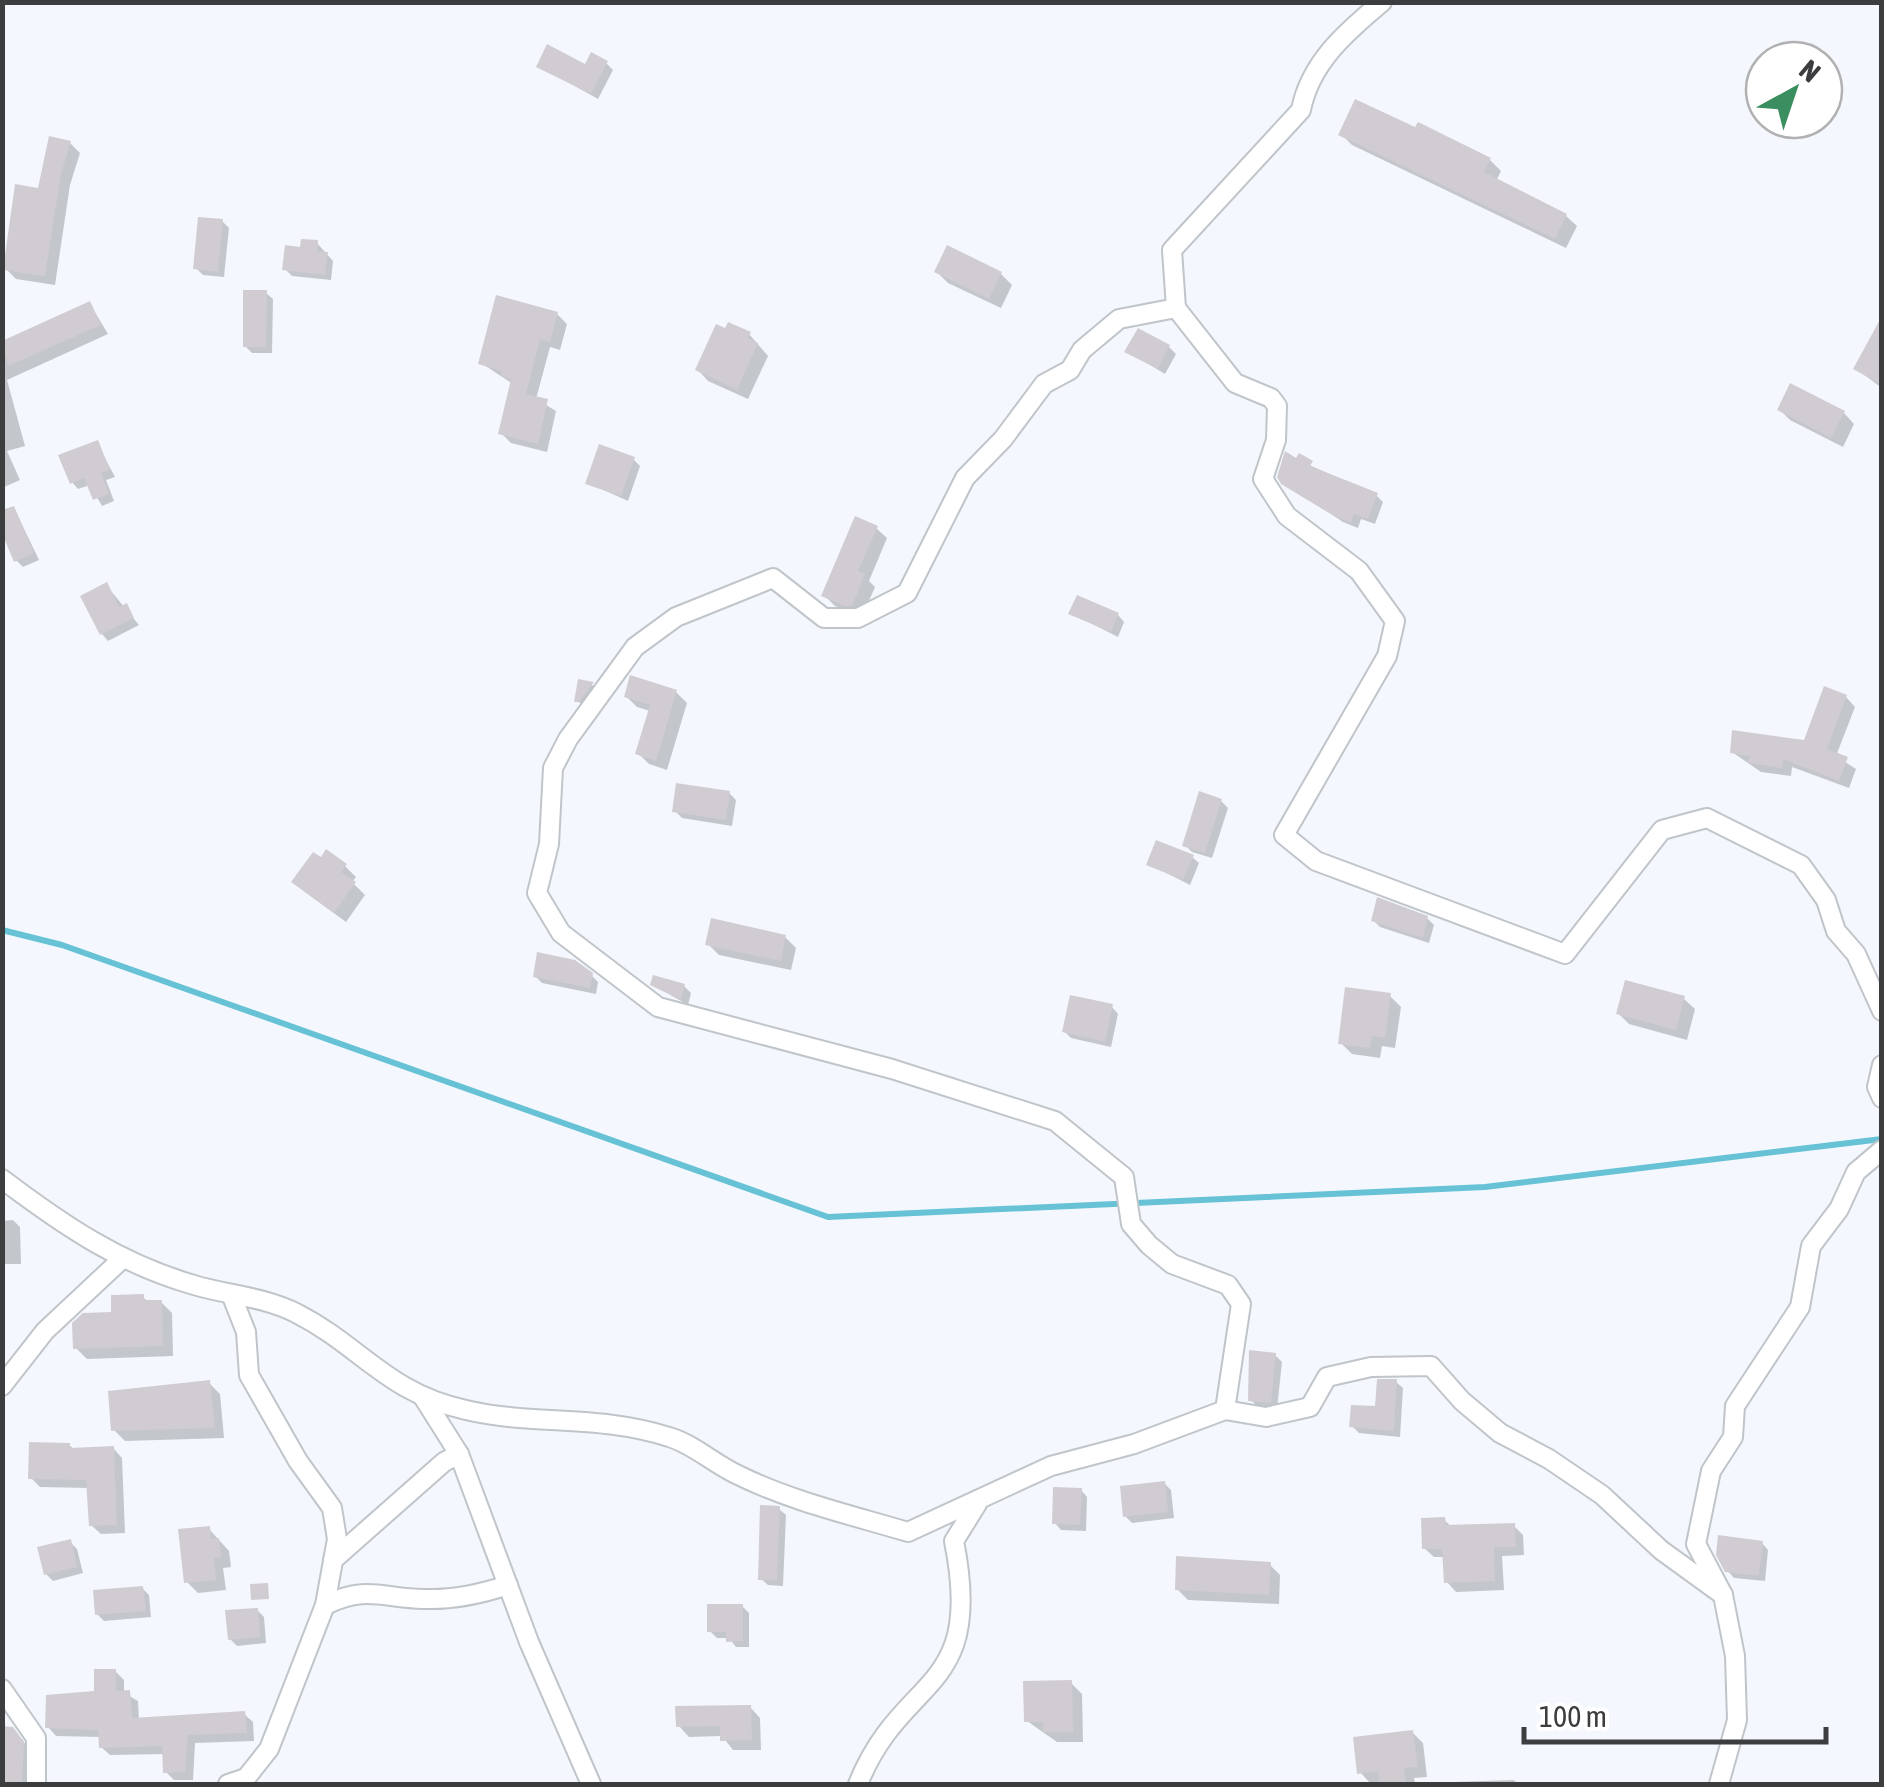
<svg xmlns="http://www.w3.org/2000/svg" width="1884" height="1787" font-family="'Asap Condensed',sans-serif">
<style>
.shadow{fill:#0003}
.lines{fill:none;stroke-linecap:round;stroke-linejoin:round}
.stream{stroke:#67c2d6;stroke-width:6}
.building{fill:#d0ccd2}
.street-casing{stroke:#c0c5ca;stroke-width:22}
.street{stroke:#fff;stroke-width:18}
</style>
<rect width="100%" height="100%" fill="#f4f8fe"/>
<g class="shadow">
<path d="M606,63L613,70L598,99L539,66Z"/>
<path d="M1341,134L1490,160L1501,171L1496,181L1566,216L1577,226L1566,248L1352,145Z"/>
<path d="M70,143L80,153L70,185L55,285L16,279L6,269L40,191Z"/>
<path d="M222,221L229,228L224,277L203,275L196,268Z"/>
<path d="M317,243L333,261L331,280L292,276L285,269L303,249Z"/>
<path d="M948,248L1001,274L1012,285L1001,308L948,283L937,272Z"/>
<path d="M266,293L273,299L272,353H252L245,346Z"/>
<path d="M90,304L108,334L7,380L25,446L7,451L20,480L2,488V344Z"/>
<path d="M557,314L567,324L560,350L550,347L536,399L556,411L547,452L511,443L501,433L513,384L481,363Z"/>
<path d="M726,331L749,334L768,356L748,399L708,381L698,370Z"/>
<path d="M1882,334V388L1856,369Z"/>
<path d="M1169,347L1176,354L1165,374L1127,351Z"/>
<path d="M1780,410L1844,413L1854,424L1843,447L1790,420Z"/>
<path d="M97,443L115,477L106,480L114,501L102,506L90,485L78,489L72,482Z"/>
<path d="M1287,455L1376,495L1383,502L1375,524L1361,519L1358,528L1343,522L1287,484Z"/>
<path d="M633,459L640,466L628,501L588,483Z"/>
<path d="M14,508L39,560L23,567L16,560Z"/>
<path d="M876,528L887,538L869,581L875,587L863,615L835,606L824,595Z"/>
<path d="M106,585L139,625L108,641L102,634Z"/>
<path d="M1071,613L1118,615L1124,622L1118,637Z"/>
<path d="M580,682L595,686L582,704L577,701Z"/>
<path d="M676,692L687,703L667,770L649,764L638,753L650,711L637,707L626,696Z"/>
<path d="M1846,697L1855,707L1836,756L1856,769L1849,788L1792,767L1791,776L1761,772L1732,752L1806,742Z"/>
<path d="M729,793L736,800L732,826L682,818L675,811Z"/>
<path d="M1221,801L1228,808L1212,858L1192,852L1185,845Z"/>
<path d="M1192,857L1199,863L1190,885L1149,864Z"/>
<path d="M321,861L345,866L356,877L352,882L365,895L346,922L305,892Z"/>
<path d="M1427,918L1434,925L1429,943L1380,927L1373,920Z"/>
<path d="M785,937L796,948L791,970L719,955L708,944Z"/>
<path d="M591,975L598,982L596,994L542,983L535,976Z"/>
<path d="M653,985L684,986L691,993L688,1005Z"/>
<path d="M1390,996L1401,1007L1395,1048L1382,1046L1380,1058L1352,1054L1341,1043Z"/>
<path d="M1684,999L1695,1009L1687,1040L1629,1024L1618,1013Z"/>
<path d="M1112,1007L1118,1014L1111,1047L1071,1038L1065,1032Z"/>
<path d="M13,1220L20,1227L21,1264H2V1221Z"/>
<path d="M143,1297L149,1303L161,1302L172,1313L173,1356L87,1359L76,1348L114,1314Z"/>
<path d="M1275,1355L1282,1362L1277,1409L1258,1407L1251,1400Z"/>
<path d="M1396,1382L1403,1388L1400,1437L1359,1433L1352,1426L1377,1409Z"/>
<path d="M209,1383L220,1394L224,1438L125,1441L114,1430Z"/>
<path d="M69,1445L75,1450L113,1448L122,1458L125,1533L101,1534L91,1525L89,1488L40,1487L31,1478Z"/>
<path d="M1164,1483L1171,1490L1174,1518L1132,1523L1125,1516Z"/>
<path d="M1081,1490L1087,1497L1086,1531L1061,1530L1055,1523Z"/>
<path d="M779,1509L786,1515L783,1586L768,1585L761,1579Z"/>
<path d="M1444,1520L1452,1527L1514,1526L1523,1535L1524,1555L1502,1556L1504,1590L1456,1592L1447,1582L1445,1557H1434L1424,1548Z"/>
<path d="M209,1529L229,1551L231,1567L223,1568L226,1590L198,1593L187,1582Z"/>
<path d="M70,1542L77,1549L83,1573L53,1581L46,1574Z"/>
<path d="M1762,1543L1768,1550L1765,1581L1734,1578L1727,1570Z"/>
<path d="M1269,1564L1280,1575L1279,1604L1188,1600L1177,1589Z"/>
<path d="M142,1588L149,1595L151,1617L104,1621L97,1614Z"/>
<path d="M742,1606L749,1613V1647H736L729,1638H717L710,1631Z"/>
<path d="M257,1610L264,1617L266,1643L237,1646L230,1639Z"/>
<path d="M115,1671L124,1680V1693L138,1701L139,1720L244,1714L253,1722L254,1741L195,1743L193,1780H174L166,1772L165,1754L110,1755L101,1747V1737L56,1736L48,1727L97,1693Z"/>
<path d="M1071,1683L1082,1694L1083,1742H1057L1027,1721Z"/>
<path d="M750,1707L760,1718L761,1750H733L722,1736L689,1737L679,1726Z"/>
<path d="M1412,1732L1423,1743L1427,1777L1414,1778L1415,1784H1383L1370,1783L1360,1772Z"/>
<path d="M2,1736L22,1739L31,1753L29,1784H2Z"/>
<path d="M1514,1780L1518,1784H1452V1782Z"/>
</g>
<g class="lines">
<path class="stream" d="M2,930L62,945L828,1217L1485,1187L1882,1139"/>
</g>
<g class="building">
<path d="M547,44L585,64L591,52L608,61L591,94L536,67Z"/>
<path d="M1355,99L1415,127L1418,122L1491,158L1484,172L1567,214L1555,239L1338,135Z"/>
<path d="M49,136L71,141L61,174L45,276L3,270L15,184L38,188Z"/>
<path d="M198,217L223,219L218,272L193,269Z"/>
<path d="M301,239L318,240L317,251L328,252L325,275L282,270L285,245L300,247Z"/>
<path d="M947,245L1002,272L989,299L934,272Z"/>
<path d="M243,290H267L266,347H243Z"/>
<path d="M496,295L558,312L550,342L540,339L526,394L548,399L538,444L498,434L511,379L501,376L502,371L478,364Z"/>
<path d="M90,301L101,325L8,366L2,341Z"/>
<path d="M1882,316V385L1853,369Z"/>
<path d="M728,322L751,332L748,338L758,343L737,390L695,370L716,324L725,328Z"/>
<path d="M1138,328L1170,345L1158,369L1124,352Z"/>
<path d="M1790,383L1845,411L1831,438L1777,410Z"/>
<path d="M98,440L110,470L101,473L109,494L93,500L84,478L70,484L58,455Z"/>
<path d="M599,444L635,457L621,496L585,484Z"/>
<path d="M1285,451L1296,458L1299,453L1313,461L1310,466L1378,493L1368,519L1354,514L1351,523L1334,516L1281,484L1277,477Z"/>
<path d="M14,506L34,553L14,562L2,533V510Z"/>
<path d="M855,516L878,526L858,571L865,574L852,606H844L821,596Z"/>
<path d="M107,582L119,607L127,603L134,618L100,635L80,596Z"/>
<path d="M1077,595L1119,613L1111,632L1068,614Z"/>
<path d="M630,675L677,690L656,761L635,754L650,705L624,697Z"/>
<path d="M578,679L594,682L579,702H574Z"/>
<path d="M1824,686L1847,695L1827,749L1848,757L1839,781L1783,759L1782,768L1748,763L1750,756L1730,753L1732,730L1804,740Z"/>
<path d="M676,783L730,791L726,820L672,812Z"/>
<path d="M1199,791L1222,799L1205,853L1182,846Z"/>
<path d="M1156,840L1194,855L1183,880L1146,865Z"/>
<path d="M326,849L347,864L341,872L356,882L334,913L291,882L313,852L321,857Z"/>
<path d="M1377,897L1428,916L1423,938L1371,921Z"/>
<path d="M711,918L786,935L781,961L705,945Z"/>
<path d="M537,952L575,960L593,973L590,988L533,977Z"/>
<path d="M653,975L685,984L681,1000L650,985Z"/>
<path d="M1625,980L1685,996L1676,1030L1616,1014Z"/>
<path d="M1345,987L1391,993L1385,1038L1372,1036L1370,1048L1338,1044Z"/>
<path d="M1070,995L1113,1004L1105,1042L1062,1032Z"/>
<path d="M144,1294V1300H162L163,1346L73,1349L72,1323L83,1313L111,1312V1295Z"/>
<path d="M1249,1350L1276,1353L1271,1403L1248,1401Z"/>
<path d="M1377,1379H1397L1394,1431L1349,1427L1351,1405L1375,1406Z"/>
<path d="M210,1380L215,1428L111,1431L108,1391Z"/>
<path d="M29,1442L70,1443V1448L114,1446L117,1525L89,1526L86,1480L28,1479Z"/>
<path d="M1165,1481L1168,1512L1123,1517L1120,1486Z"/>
<path d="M1053,1487L1082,1488L1080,1525L1052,1524Z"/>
<path d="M760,1505L780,1506L777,1580H758Z"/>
<path d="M1445,1517L1446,1525L1515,1523L1516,1547H1494L1495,1581L1444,1583L1442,1549H1422L1421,1518Z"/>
<path d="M210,1526L211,1539L219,1538L221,1557L214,1558L216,1580L184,1583L178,1529Z"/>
<path d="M1718,1535L1763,1541L1759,1576L1725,1572L1716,1555Z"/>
<path d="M71,1539L77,1567L44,1575L37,1547Z"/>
<path d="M1176,1556L1271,1562L1269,1595L1175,1590Z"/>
<path d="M268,1583L269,1599L251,1600L250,1584Z"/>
<path d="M143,1586L146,1611L95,1615L93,1590Z"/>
<path d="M707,1604H743V1641L726,1642V1632H707Z"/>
<path d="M258,1608L260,1637L228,1640L225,1610Z"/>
<path d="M94,1669H116V1691L130,1690L132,1718L245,1711L247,1733L188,1735L185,1772L163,1773L162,1746L99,1748L98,1730L45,1728L46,1695L94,1691Z"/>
<path d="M1072,1680L1073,1732H1043V1722H1024L1023,1681Z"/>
<path d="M751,1705L752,1740L720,1741V1726L676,1727L675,1706Z"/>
<path d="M2,1726L13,1727L24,1742L22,1784H2Z"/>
<path d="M1413,1730L1418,1767L1404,1768L1406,1782L1380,1784L1378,1771L1357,1774L1353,1737Z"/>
</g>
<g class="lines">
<defs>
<g id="street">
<path d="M1176,308L1235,383L1271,398L1277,406L1276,440L1263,479L1287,516L1359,571L1395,621L1387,656L1284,835L1316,861L1565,954L1662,830L1707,818L1801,865L1826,900L1836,931L1856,954L1882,1011"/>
<path d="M1882,1065L1877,1087L1882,1098"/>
<path d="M2,1179C63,1225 120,1264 194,1285C227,1295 265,1297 296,1313C361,1346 387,1393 466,1410C534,1426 598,1414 669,1437C693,1444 713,1463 736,1474C790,1501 851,1515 908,1532L1051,1466L1134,1444L1225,1410L1266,1417L1310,1407L1327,1377L1371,1367L1431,1366L1462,1401L1500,1433L1549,1459L1602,1495L1661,1550L1723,1595"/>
<path d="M231,1294L246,1332L249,1375L298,1461L332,1508L337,1539L325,1605"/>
<path d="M2,1386L45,1331L122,1259"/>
<path d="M423,1397L459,1454L529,1642L591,1784"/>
<path d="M1225,1410L1241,1304L1228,1285L1172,1264L1149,1245L1131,1224L1124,1177L1055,1121L892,1069L658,1007L561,933L537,893L549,844L553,768L568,739L635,647L676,617L773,578L824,618H858L907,593L965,478L1003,439L1044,384L1070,370L1082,350L1119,319L1176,308L1172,250L1301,110C1310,63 1346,32 1382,2"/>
<path d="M333,1560L444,1462L459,1454"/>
<path d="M2,1689L36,1738V1784"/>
<path d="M228,1784L246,1778L269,1749L325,1605C367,1585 381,1598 424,1599C453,1600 481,1594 508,1585"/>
<path d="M858,1784C903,1672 985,1696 954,1541L977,1504"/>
<path d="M1719,1784L1737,1720L1735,1656L1723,1595L1696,1544L1711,1471L1733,1437L1735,1406L1800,1307L1811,1246L1839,1209L1856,1172L1882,1150"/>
</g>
</defs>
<use href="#street" class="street-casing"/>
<use href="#street" class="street"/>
</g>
<rect width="1884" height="1787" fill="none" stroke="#3b3d3f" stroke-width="10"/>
<g transform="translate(1794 90) rotate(40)"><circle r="48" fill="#ffffff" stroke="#b1b1b2" stroke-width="2.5"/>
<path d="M0-8L18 38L0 25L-18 38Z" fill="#3a8e60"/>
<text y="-15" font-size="28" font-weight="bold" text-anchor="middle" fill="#3b3d3f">N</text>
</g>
<path d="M1524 1727v15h302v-15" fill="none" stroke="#3b3d3f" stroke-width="5"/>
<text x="1539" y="1727" font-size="30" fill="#3b3d3f" stroke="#ffffff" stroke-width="8" paint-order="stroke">100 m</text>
</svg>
